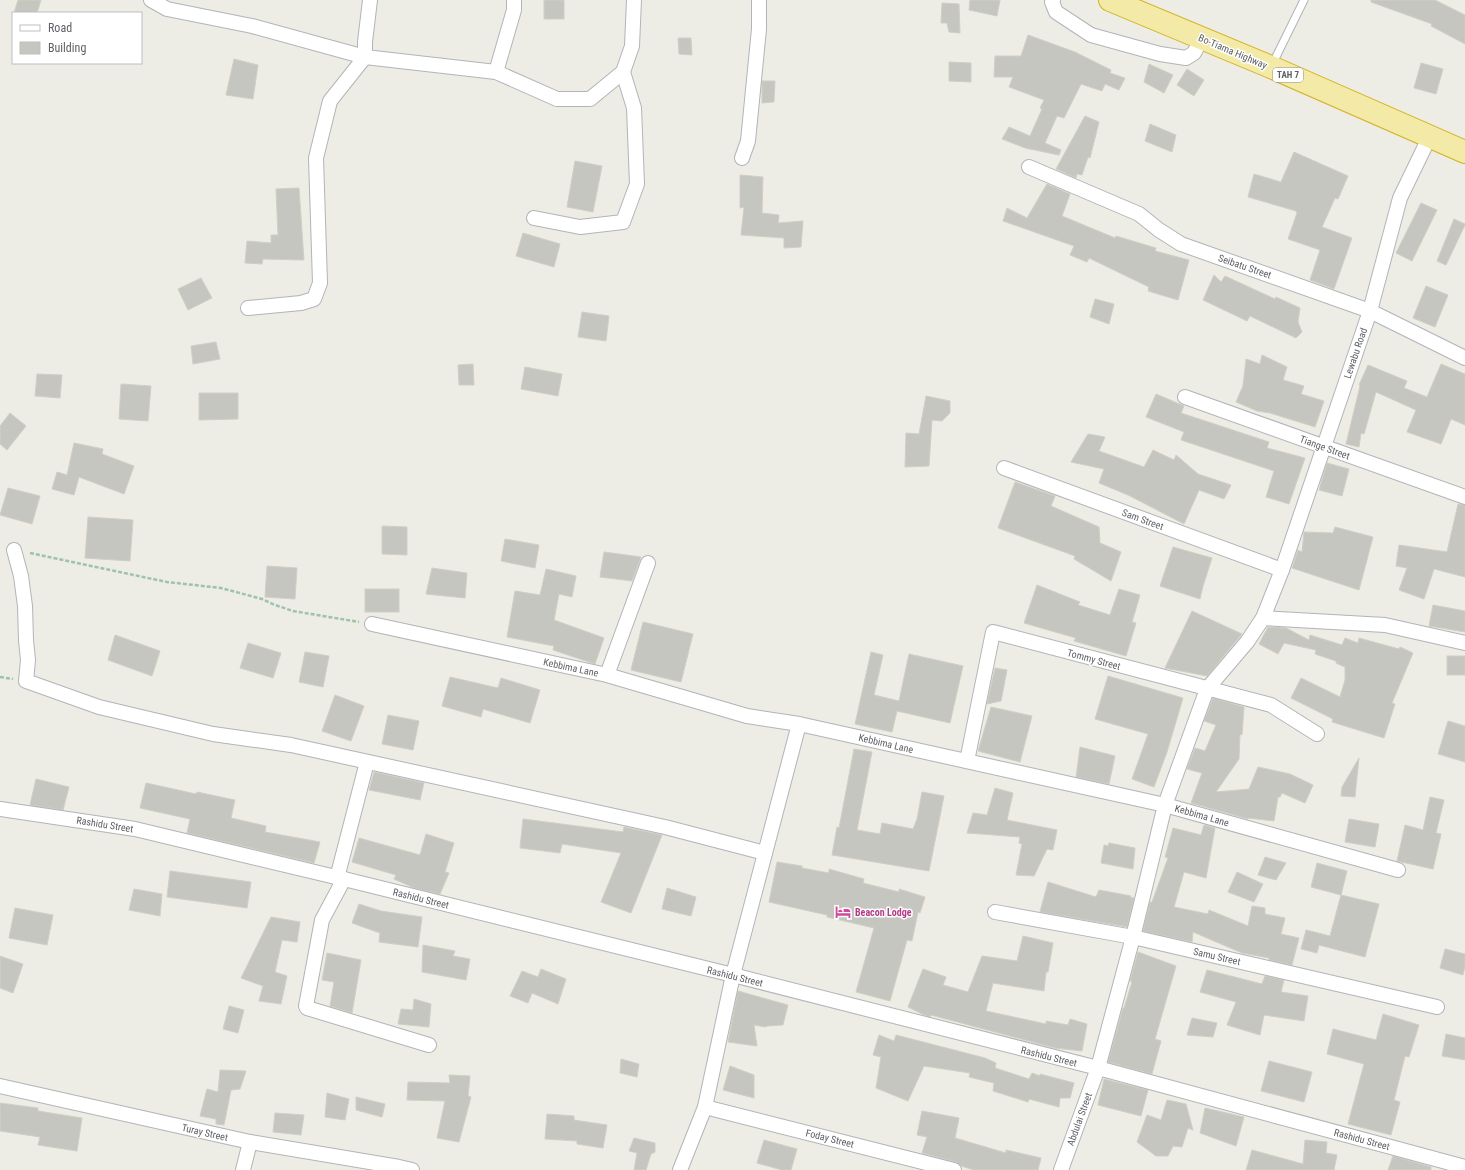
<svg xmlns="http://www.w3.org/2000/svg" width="1465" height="1170" font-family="'Roboto Condensed',sans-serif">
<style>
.building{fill:#c6c6c0;stroke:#d1cfc4}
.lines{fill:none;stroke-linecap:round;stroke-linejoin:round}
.service-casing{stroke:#b2b4b8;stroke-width:9}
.minor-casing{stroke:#b2b4b8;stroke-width:16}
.trunk-casing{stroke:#d5b11e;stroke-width:24}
.path{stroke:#9fc2ad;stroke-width:2.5;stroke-dasharray:4 2;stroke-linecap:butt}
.service{stroke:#fff;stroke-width:7}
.minor{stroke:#fff;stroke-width:14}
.trunk{stroke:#f2eaa6;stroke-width:22}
.labels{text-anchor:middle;stroke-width:3;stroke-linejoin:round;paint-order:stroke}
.shield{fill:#fff;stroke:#8e8f92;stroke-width:1}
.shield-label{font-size:9px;font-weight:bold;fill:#5d5f64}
.street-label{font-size:10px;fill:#5d5f64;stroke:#fff}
.hotel-label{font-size:10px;font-weight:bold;fill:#b23c85;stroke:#fff;text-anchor:start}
</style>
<rect width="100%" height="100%" fill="#edece5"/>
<g class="building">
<path d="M18,0H41L37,13H14Z"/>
<rect x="544" y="0" width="20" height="19"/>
<path d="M970,0H1000L997,16L969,10Z"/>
<path d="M1371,0H1435L1465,15V44L1431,26L1432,24L1371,2Z"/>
<path d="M942,3L959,4L960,33L949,32L947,23H941Z"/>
<path d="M1028,35L1075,52L1111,70L1110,73L1125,78L1119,90L1105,84L1102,91L1081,84L1064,118L1057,116L1045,143L1061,150L1059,155L1025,148L1002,139L1009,127L1030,136L1042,109L1040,108L1044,100L1009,87L1013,77H994L995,56H1021Z"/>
<path d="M678,38H691L692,55L679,54Z"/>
<path d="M234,59L258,65L253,99L226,95Z"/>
<path d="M949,62L971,63V82L949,81Z"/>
<path d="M1421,63L1443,69L1436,94L1414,88Z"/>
<path d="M1149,64L1173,75L1164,93L1144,82Z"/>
<path d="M1187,69L1204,80L1194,96L1177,85Z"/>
<path d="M762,81H775L774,102L762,103Z"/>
<path d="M1085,116L1099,122L1090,158L1088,157L1082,175L1077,174L1076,178L1056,169Z"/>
<path d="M1150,124L1176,135L1172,152L1145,141Z"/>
<path d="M1294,152L1348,176L1338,199L1335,198L1322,227L1352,238L1334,289L1310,280L1320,250L1288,239L1297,213L1296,211L1248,197L1254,174L1281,182Z"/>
<path d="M575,161L602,166L593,212L567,207Z"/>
<path d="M740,175L763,177L762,213L779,215L778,223L803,221L801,247L784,248V238L741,235L744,207L740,208Z"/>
<path d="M1047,184L1070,194L1062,216L1115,238L1116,236L1156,248L1155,251L1189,260L1178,300L1148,291L1149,287L1089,258L1087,262L1070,255L1074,246L1003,221L1007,208L1027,218Z"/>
<path d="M299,188L304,260L263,259L262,264L245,263L247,241L271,243V235H278L276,189Z"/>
<path d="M1421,203L1437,210L1412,261L1396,253Z"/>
<path d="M1454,219L1465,224V225L1446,265L1437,261Z"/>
<path d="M523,233L560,244L554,267L516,256Z"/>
<path d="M1214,275L1221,282L1225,276L1275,299L1276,297L1300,308L1298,322L1302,332L1296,338L1250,316L1247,321L1203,300Z"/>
<path d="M201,278L212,298L188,310L178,289Z"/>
<path d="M1426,286L1448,295L1435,327L1413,318Z"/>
<path d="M1095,299L1114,304L1109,324L1090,317Z"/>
<path d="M582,312L609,316L606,341L578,337Z"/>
<path d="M216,342L220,359L193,364L191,346Z"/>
<path d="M1262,355L1287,367L1283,380L1304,386L1301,394L1324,401L1315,427L1270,413L1257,411L1236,402L1243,386L1246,359L1260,364Z"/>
<path d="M473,364L474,385H459L458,365Z"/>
<path d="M1441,364L1465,374V425L1451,419L1441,444L1407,432L1416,410L1376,392L1364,434L1361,433L1359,447L1346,444L1360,386L1359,385L1368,365L1407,381L1404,388L1427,397Z"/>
<path d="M525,367L562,374L558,396L521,389Z"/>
<path d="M37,374L62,375L60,398L35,396Z"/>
<path d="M121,384L151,386L148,421L119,419Z"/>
<path d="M199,393H238V419L199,420Z"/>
<path d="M1156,394L1184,406L1181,413L1269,442L1267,448L1305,458L1289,504L1266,497L1274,471L1181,440L1184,432L1146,417Z"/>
<path d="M926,396L950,401V413L942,421L932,420L929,466L905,467L906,433L919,434Z"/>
<path d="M10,413L26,426L7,450L0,444V426Z"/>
<path d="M1088,434L1105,437L1099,451L1144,467L1153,450L1174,460L1176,455L1198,474L1231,485L1224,499L1199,490L1184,524L1128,495L1099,483L1104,469L1071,462Z"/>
<path d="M74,443L103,449L102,454L134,466L124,494L79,477L74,495L52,489L57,472L67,475Z"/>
<path d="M1327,463L1349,469L1342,496L1319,490Z"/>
<path d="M1015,482L1055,496L1051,506L1099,527L1100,543L1121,552L1111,581L1074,559L1075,556L998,528Z"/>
<path d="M8,488L40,496L32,524L0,515Z"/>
<path d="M1458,504L1465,505V577L1434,569L1424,599L1399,590L1407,568L1396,566L1399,545L1447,552Z"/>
<path d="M88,517L133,520L130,561L85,558Z"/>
<path d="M382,526L407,527V555L382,554Z"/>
<path d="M1335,527L1373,537L1359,590L1292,568L1298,550L1302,552L1304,532L1333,533Z"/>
<path d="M505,539L539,545L535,568L501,561Z"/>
<path d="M1173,547L1212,558L1203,586L1200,599L1160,586Z"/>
<path d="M604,552L641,557L632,581L600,577Z"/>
<path d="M267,566L297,568L295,599L265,597Z"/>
<path d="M432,568L467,573L465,598L426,594Z"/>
<path d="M546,569L576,576L572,597L559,594L554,620L604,638L595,664L553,650L554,646L507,637L515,591L540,595Z"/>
<path d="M1037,585L1080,602L1078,605L1110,615L1119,589L1140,595L1132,622L1136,623L1126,656L1074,641L1076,638L1024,623Z"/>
<rect x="365" y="589" width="34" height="23"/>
<path d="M1433,605L1465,611V632L1429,626Z"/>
<path d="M1192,611L1242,634L1207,676L1165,668Z"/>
<path d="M643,622L693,634L681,682L631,670Z"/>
<path d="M1268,627L1286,628L1309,640L1310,635L1342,645L1345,638L1358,643L1359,638L1399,649L1400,647L1413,653L1392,703L1395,704L1384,738L1332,722L1333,719L1291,698L1301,678L1340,697L1345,680V667L1336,663V661L1315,654L1316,650L1284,643L1278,654L1259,644Z"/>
<path d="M115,635L160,651L152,676L108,660Z"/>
<path d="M248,643L281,653L273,678L240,668Z"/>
<path d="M305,652L329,656L323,687L299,682Z"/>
<path d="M871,652L883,655L874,695L899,701L909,654L963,666L950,723L897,711L892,732L855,724Z"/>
<rect x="1447" y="656" width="18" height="19"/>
<path d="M995,668L1007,670L1001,701L987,704Z"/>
<path d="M1108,676L1183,698L1167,752L1154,787L1132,779L1148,734L1095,719Z"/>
<path d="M450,677L498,688L501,678L540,690L530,723L483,709L481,717L442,706Z"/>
<path d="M335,695L364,706L351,741L322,731Z"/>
<path d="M1213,698L1244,707L1242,735L1240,734L1239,759L1216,792L1249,789L1258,767L1290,774L1313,785L1305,803L1282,793L1280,797H1278L1274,821L1248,818V819L1191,803L1202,773L1187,769L1195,748L1205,751L1216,725L1204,721Z"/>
<path d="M991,707L1032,716L1020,762L978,751Z"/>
<path d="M388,715L419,721L413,750L382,744Z"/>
<path d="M1448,721L1465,726V762L1438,754Z"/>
<path d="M1080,747L1115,756L1109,784L1076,777Z"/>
<path d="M854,749L872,752L857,830L880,834L882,823L913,829L917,819L922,792L944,796L929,871L832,855L837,827L839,828Z"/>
<path d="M1359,758L1355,797L1341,796L1342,787Z"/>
<path d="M374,772L424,783L420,800L369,790Z"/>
<path d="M36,779L69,787L63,810L30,805Z"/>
<path d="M146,783L196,794L197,792L235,800L231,818L266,826L265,832L320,842L314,863L187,833L190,819L140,808Z"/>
<path d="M995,788L1013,793L1007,820L1057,830L1053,850L1047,849L1034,876L1016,875L1022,844L1019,843L1020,837L967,833L973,813L987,815Z"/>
<path d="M1430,797L1444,800L1436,833L1441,834L1433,869L1397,861L1405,825L1423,830Z"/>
<path d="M523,819L623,832L624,827L662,835L631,913L601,902L621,853L562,844L560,853L520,848Z"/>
<path d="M1349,819L1379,824L1375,847L1345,842Z"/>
<path d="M1204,825L1215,828L1206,878L1184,872L1174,907L1208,914L1209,910L1248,926L1252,906L1265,908V914L1285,918L1281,934L1299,938L1292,965L1269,960V958L1242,953L1193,932L1192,942L1143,931L1150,902H1152L1168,858L1165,857L1173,828L1201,835Z"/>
<path d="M426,834L454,843L445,872L449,873L440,894L414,888L394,879L396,875L352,862L359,838L420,855Z"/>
<path d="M1109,843L1135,848L1133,869L1101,863L1104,845L1108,846Z"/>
<path d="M1265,857L1286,863L1276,880L1258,875Z"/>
<path d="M777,862L802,866V868L829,873V869L864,879L863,883L899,892V889L925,897L920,913L918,912L912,941L907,940L890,1001L856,992L874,928L827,917V915L769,902Z"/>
<path d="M1317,863L1347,871L1341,895L1311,887Z"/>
<path d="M170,871L251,882L247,908L167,897Z"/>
<path d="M1237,872L1263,884L1254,902L1228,892Z"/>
<path d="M1048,882L1096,897L1099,890L1131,896L1130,897L1134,898L1127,927L1040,912Z"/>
<path d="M667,888L696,897L691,916L662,909Z"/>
<path d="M134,889L162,894L160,916L129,910Z"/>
<path d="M1341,895L1379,904L1365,957L1319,945L1317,953L1301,949L1306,930L1330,936Z"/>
<path d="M359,904L381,911L422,917L418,947L379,942L380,933L352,923Z"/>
<path d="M15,908L53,915L47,945L9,938Z"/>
<path d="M271,917L300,922L297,942L282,940L275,972L287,976L281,1004L259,1001L263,986L241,978Z"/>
<path d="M1023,936L1053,943L1048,972H1046L1044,991L993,983L986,1011L1046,1024V1021L1068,1025L1070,1019L1087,1024L1082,1051L1055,1048L931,1015L930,1017L922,1014L908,1007L923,969L946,977L943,985L968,992L982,956L1017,961Z"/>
<path d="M423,945L455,951L453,956L470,959L466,980L422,972Z"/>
<path d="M1445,949L1465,954V966L1463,975L1440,968Z"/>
<path d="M1138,952L1176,966L1155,1039L1161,1041L1152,1074L1108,1062L1123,1008H1124L1132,982L1130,981Z"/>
<path d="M327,953L361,960L352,1013L330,1006L334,982L322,980Z"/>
<path d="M0,956L23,964L13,993L0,988Z"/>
<path d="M541,969L566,979L558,1004L532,993L528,1003L510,996L522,971L538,977Z"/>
<path d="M1207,970L1262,984L1265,976L1284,980L1281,992L1308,996L1304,1021L1264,1015L1260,1035L1227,1025L1236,1002L1200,992Z"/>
<path d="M738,991L788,1005L783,1025L767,1026L766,1027L754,1025L757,1046L728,1042Z"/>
<path d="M414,999L431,1004L429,1027L398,1024L401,1009L413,1010Z"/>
<path d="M229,1006L244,1010L238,1033L223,1029Z"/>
<path d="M1383,1014L1419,1025L1409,1057L1405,1056L1394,1100L1400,1102L1391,1135L1348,1124L1364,1064L1327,1054L1333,1029L1376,1040Z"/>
<path d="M1192,1018L1217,1023L1213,1037L1187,1035Z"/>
<path d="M1446,1034L1465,1038V1060L1442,1056Z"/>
<path d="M879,1035L894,1041L896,1035L985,1058L996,1063L995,1068L1029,1079L1032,1073L1040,1076V1074L1074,1083L1070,1098H1060L1059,1107L1029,1099L1028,1102L993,1091L994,1083L969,1077L970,1073L924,1066L908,1101L876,1088L881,1057L873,1055Z"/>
<path d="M621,1059L639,1064L637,1077L620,1073Z"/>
<path d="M1269,1061L1312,1072L1304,1102L1261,1091Z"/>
<path d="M730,1066L754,1075V1098L723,1090Z"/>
<path d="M220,1070L246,1071L240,1089L231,1090L224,1125L216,1124V1119L200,1116L207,1089L218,1092Z"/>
<path d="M449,1075L470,1076L468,1096L471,1097L459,1142L437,1138L445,1101L407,1100L408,1082L450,1083Z"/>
<path d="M1104,1079L1148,1090L1141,1116L1098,1105Z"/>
<path d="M327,1093L349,1099L345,1120L325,1117Z"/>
<path d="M356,1097L385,1104L382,1117L356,1110Z"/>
<path d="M1167,1100L1186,1104L1193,1130L1188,1128L1182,1147L1173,1146L1168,1156H1156L1137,1142L1147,1115L1161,1120Z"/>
<path d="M0,1103L38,1108V1111L82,1118L77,1151L38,1145L40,1137L0,1131Z"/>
<path d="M1205,1108L1244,1117L1236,1146L1200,1133Z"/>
<path d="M922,1111L959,1118L955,1138L1006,1153V1150L1041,1158L1038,1170H974L961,1166L956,1162L922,1153L927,1137L917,1135Z"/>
<path d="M275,1113L304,1115L301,1135L273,1132Z"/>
<path d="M547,1114L574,1116V1120L607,1125L603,1148L577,1144V1141L545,1139Z"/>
<path d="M634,1138L655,1143V1152L651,1154L646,1170H634L637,1153L629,1151Z"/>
<path d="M764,1140L797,1149L791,1170H782L757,1163Z"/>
<path d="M1305,1140L1327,1142L1326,1153L1337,1155L1334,1170H1246L1252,1150L1303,1164Z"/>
<path d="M1393,1156L1431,1167V1170H1388Z"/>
</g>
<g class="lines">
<defs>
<path id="service" d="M1272,65L1304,0"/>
<g id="minor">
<path d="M151,0L167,9L252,26L365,57L330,101L316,158L320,283L314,299L301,303L248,308"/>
<path d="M370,0L365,42V57L496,72L557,99H590L623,72L632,46L634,0"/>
<path d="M1053,0L1052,2L1056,12L1091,35L1160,54L1186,58L1194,53L1202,38"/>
<path d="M496,72L514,10V0"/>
<path d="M742,158L748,141L759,29V0"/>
<path d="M1029,167L1139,214L1159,230L1181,244L1370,311L1465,358"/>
<path d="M534,218L580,227L623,222L637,184L634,108L623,72"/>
<path d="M1185,397L1465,497"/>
<path d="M1004,468L1282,570"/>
<path d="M14,550L21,576L25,606L26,640L28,660L26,681L99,707L213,734L291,745L665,827L765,853"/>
<path d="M1263,618L1385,625L1465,643"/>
<path d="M372,624L607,675L747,716L799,724L1165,805L1398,870"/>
<path d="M607,675L648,563"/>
<path d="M967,761L993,632L1271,705L1317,734"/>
<path d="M0,809L135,829L344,879L733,975L1098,1068L1465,1167"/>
<path d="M337,878L367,762"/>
<path d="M344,879L322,920L306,1006L307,1008L429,1045"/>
<path d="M995,912L1133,937L1437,1007"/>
<path d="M0,1086L250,1142L399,1167L412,1170"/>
<path d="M705,1107L954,1170"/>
<path d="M243,1170L250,1142"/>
<path d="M680,1170L705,1107L733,975L799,724"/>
<path d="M1061,1170L1098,1068L1133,937L1165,805L1207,689L1247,642L1263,618L1282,570L1370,311L1400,198L1430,136"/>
</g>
<path id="trunk" d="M1110,0L1271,67L1465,152"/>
</defs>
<use href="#service" class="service-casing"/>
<use href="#minor" class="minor-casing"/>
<use href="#trunk" class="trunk-casing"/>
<g class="path">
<path d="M30,553L167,582L221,588L262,599L275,605L293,611L359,622"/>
<path d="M0,677L13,679"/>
</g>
<use href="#service" class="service"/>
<use href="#minor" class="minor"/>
<use href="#trunk" class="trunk"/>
</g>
<defs>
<symbol id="hotel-bare" viewBox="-9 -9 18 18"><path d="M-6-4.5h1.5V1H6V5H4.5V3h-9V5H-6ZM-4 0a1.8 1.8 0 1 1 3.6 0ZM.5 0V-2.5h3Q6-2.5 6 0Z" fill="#d1479c" stroke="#fff" stroke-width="2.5" paint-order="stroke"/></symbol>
</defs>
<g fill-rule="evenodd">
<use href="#hotel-bare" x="832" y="901" width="22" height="22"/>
</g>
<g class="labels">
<rect class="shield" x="1273" y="68" width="30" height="14" rx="3"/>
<g class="shield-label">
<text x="1288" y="78">TAH 7</text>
</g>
<g class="street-label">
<text transform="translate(1233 51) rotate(23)" y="4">Bo-Tiama Highway</text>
<text transform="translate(1245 266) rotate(19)" y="4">Seibatu Street</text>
<text transform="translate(1355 353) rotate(-71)" y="4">Lewabu Road</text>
<text transform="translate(1325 447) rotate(20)" y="4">Tiange Street</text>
<text transform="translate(1143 519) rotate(20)" y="4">Sam Street</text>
<text transform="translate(1094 659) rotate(15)" y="4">Tommy Street</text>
<text transform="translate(571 667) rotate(12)" y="4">Kebbima Lane</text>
<text transform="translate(886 743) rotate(13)" y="4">Kebbima Lane</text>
<text transform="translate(1202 815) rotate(16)" y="4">Kebbima Lane</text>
<text transform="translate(105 824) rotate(9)" y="4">Rashidu Street</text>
<text transform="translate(421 898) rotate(14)" y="4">Rashidu Street</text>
<text transform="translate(1217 956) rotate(13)" y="4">Samu Street</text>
<text transform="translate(735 976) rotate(14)" y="4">Rashidu Street</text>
<text transform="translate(1049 1056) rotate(14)" y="4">Rashidu Street</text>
<text transform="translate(1079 1119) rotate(-70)" y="4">Abdulai Street</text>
<text transform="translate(205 1132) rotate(13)" y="4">Turay Street</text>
<text transform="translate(830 1138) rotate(14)" y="4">Foday Street</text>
<text transform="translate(1362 1139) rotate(15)" y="4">Rashidu Street</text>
</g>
<g class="hotel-label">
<text x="855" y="916">Beacon Lodge</text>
</g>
</g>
<rect x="12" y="12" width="130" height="52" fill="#ffffff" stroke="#bebfc1"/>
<rect x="20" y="25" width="20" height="6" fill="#ffffff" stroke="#bebfc1"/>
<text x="48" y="32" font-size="12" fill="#5d5f64">Road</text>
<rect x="20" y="42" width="20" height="12" fill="#c6c6c0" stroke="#bebfc1"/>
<text x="48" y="52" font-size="12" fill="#5d5f64">Building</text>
</svg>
